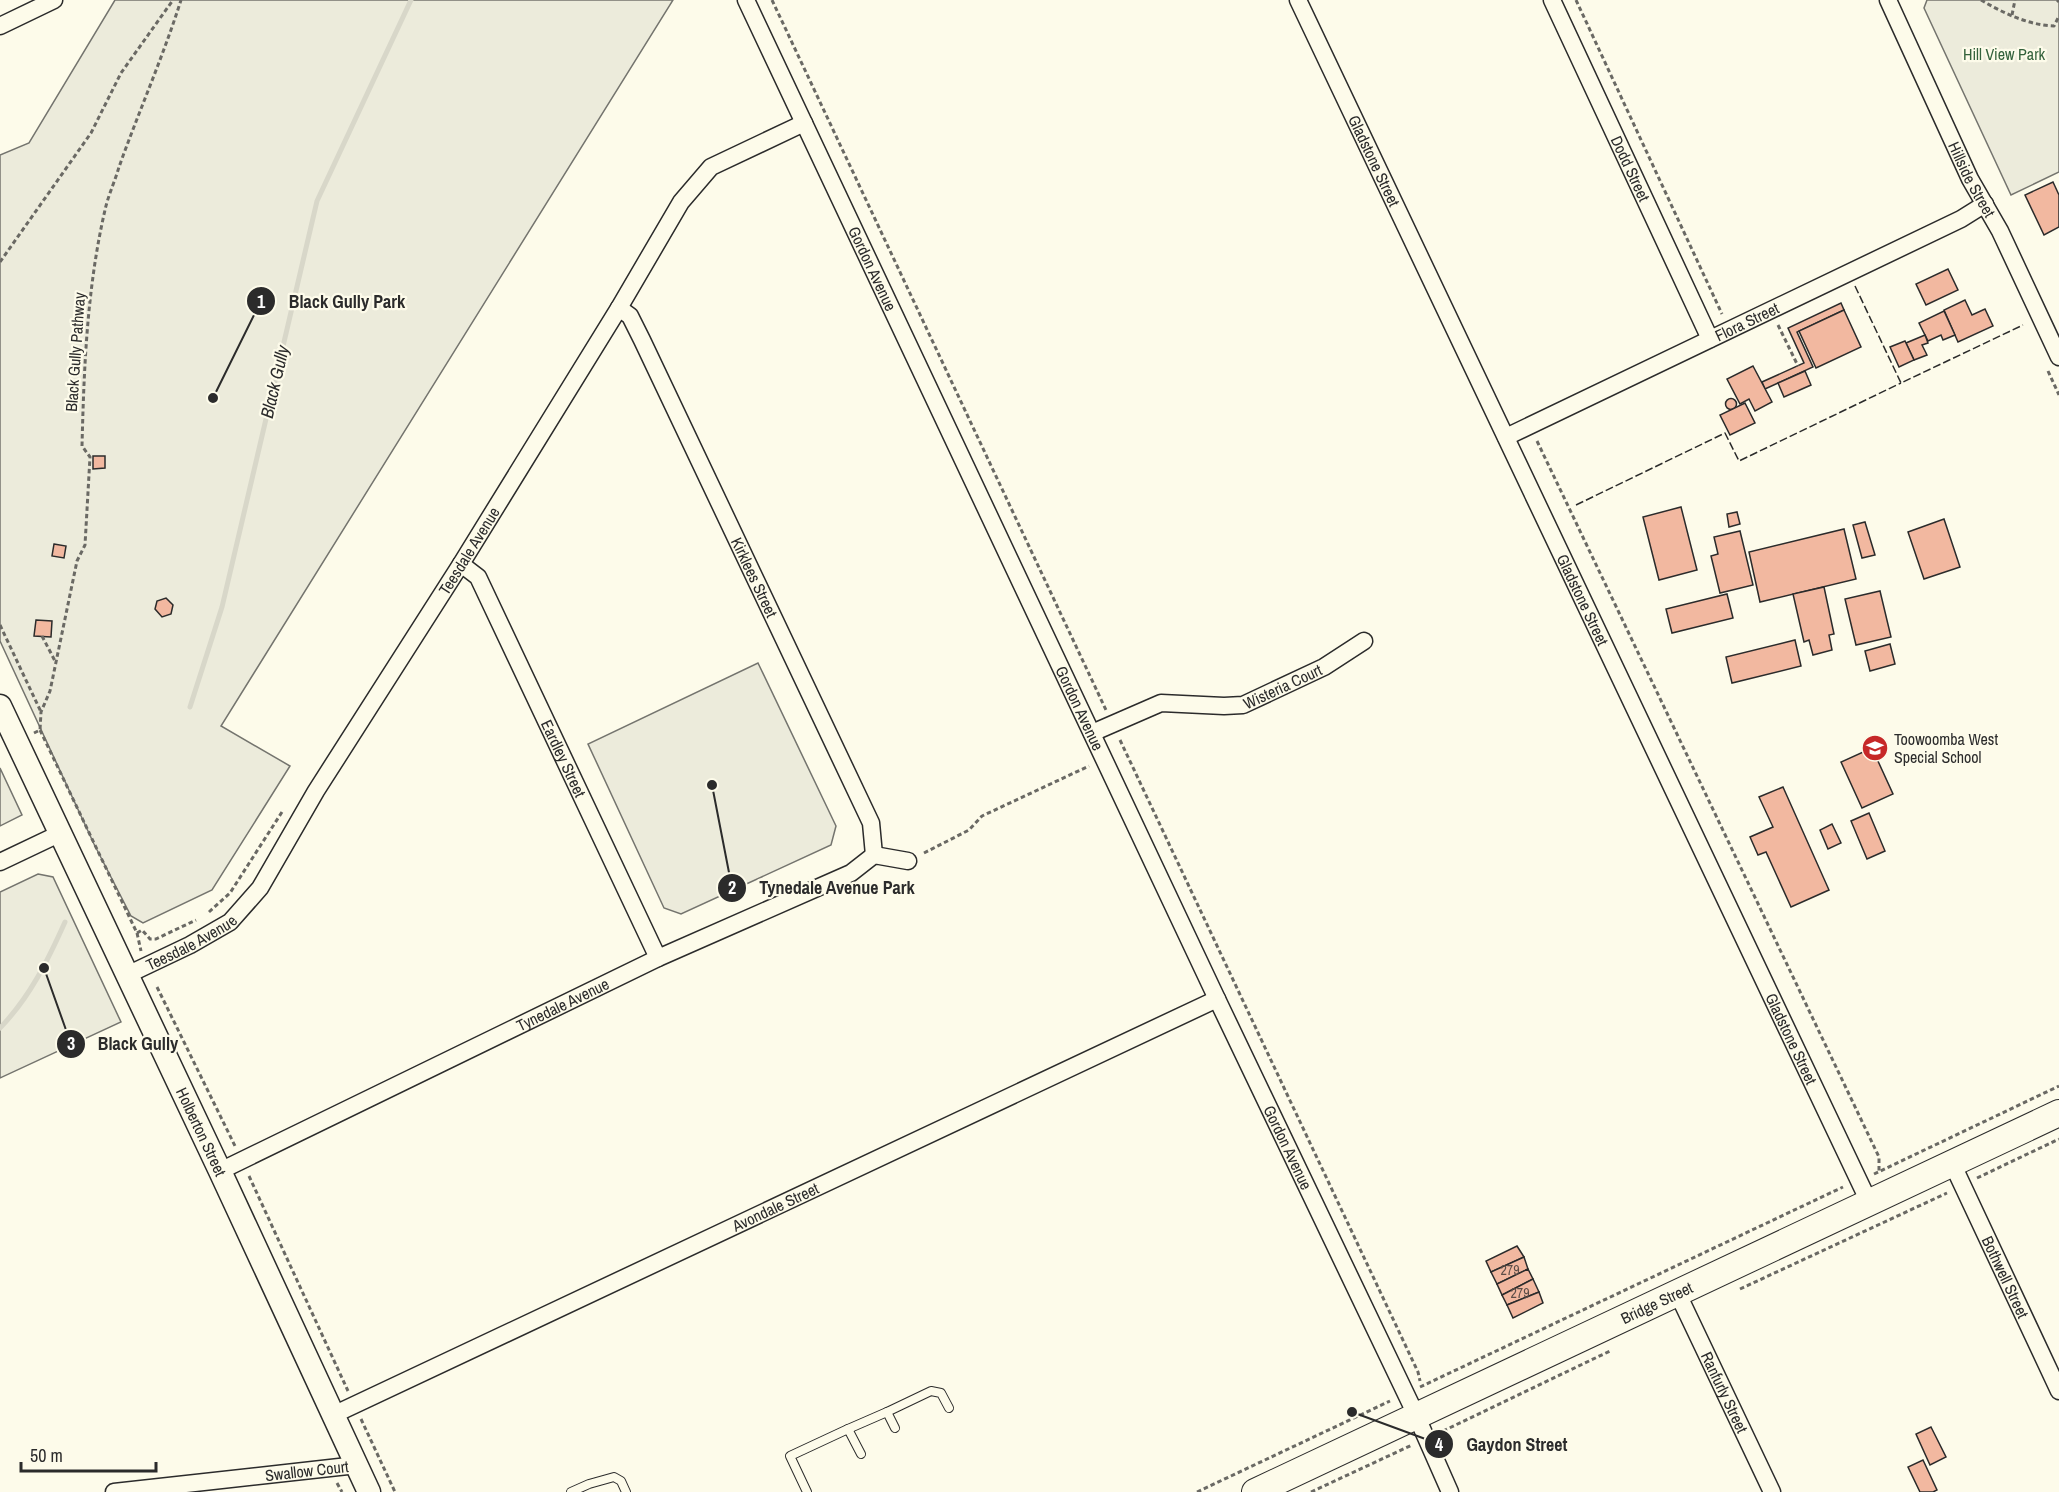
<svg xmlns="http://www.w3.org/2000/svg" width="2059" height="1492" font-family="'Archivo Narrow',sans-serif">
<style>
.green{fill:#ecebdb;stroke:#74746e;stroke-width:1.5}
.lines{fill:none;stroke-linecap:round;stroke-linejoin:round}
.stream{stroke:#d8d7c9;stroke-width:5}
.building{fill:#f2b8a0;stroke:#2b2b2b;stroke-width:1.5}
.lane-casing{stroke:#2b2b2b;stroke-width:10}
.street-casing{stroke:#2b2b2b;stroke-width:19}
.secondary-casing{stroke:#2b2b2b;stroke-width:25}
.primary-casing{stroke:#2b2b2b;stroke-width:28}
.path{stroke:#6a6964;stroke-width:3;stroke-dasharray:4.5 3;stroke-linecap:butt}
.lane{stroke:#fdfbea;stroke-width:8}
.street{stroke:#fdfbea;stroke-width:16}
.secondary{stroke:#fdfbea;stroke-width:22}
.primary{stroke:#fdfbea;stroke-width:26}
.fence{stroke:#2b2b2b;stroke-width:1.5;stroke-dasharray:8 3;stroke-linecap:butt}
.labels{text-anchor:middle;stroke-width:4.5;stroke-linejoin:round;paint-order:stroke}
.number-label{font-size:14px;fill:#5d4e48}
.park-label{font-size:16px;fill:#34623c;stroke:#fdfbea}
.street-label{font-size:16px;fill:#2b2b2b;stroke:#fdfbea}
.poi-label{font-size:16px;fill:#2b2b2b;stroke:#fdfbea;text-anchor:start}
.water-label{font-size:18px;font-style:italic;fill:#2b2b2b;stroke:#fdfbea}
.leader{fill:none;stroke:#2b2b2b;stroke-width:2}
.callout-dot{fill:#2b2b2b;stroke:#fdfbea;stroke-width:2}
.mark-label{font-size:18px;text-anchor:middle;font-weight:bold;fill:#fff}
.callout-label{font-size:18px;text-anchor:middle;font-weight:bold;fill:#2b2b2b;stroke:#fdfbea;stroke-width:4.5;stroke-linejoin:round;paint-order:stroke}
</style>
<rect width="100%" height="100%" fill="#fdfbea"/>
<g class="green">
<path d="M115,0H673L221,726L290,766L212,890L143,923L131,916L94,844L0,641V155L29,143Z"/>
<path d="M1927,0H2059V172L2011,195L1924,8Z"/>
<path d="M758,663L836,826L831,845L681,914L664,908L588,744Z"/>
<path d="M0,768L22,815L0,826Z"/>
<path d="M38,874L53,877L121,1022L0,1078V892Z"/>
</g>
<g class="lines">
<g class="stream">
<path d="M190,707L222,607L317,201L411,0"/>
<path d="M0,1028C30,997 48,960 65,922"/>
</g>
</g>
<g class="building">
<path d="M2053,182L2059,195V227L2044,235L2025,195Z"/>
<path d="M1948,269L1958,290L1926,305L1916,284Z"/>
<path d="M1965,300L1972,315L1985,309L1993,326L1958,342L1944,310Z"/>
<path d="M1841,303L1844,310L1797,332L1813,367L1765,389L1762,382L1804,363L1788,328Z"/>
<path d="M1844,310L1861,347L1816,368L1799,331Z"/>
<path d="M1944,311L1955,335L1943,340L1941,335L1928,341L1919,323Z"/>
<path d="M1925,335L1928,343L1922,345L1927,355L1914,360L1906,343Z"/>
<path d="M1905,341L1914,360L1899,367L1890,347Z"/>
<path d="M1753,366L1772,402L1755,411L1749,399L1740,404L1727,379Z"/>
<path d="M1805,371L1811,385L1784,397L1778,383Z"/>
<circle cx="1731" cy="404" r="5.5"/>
<path d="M1745,403L1755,423L1730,435L1720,415Z"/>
<path d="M93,456H105V468L93,469Z"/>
<path d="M1681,507L1697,570L1659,580L1643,517Z"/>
<path d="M1737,512L1740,524L1729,527L1727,514Z"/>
<path d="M1944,519L1960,567L1924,579L1908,532Z"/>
<path d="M1865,522L1875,555L1862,558L1853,525Z"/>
<path d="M1844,529L1856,579L1760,602L1749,552Z"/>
<path d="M1740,531L1753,585L1720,593L1711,556L1718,554L1714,537Z"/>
<path d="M54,544L66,546L64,558L52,556Z"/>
<path d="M1824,587L1834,634L1829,635L1832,650L1813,655L1809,640L1804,642L1793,594Z"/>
<path d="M1880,591L1891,637L1856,645L1845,599Z"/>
<path d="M1727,594L1733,618L1672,633L1666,609Z"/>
<path d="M166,598L173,605L171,614L162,617L155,609L157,601Z"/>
<path d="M36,620L52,621L51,637L34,636Z"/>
<path d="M1795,640L1801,666L1732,683L1726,657Z"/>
<path d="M1890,644L1895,664L1870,671L1865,651Z"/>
<path d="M1872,748L1893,794L1862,808L1841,762Z"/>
<path d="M1783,787L1829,890L1791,907L1766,852L1758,855L1750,837L1773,827L1759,797Z"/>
<path d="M1869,813L1885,851L1867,859L1851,821Z"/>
<path d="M1832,824L1841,843L1828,849L1820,830Z"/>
<path d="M1517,1246L1524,1257L1491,1272L1486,1261Z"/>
<path d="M1524,1257L1528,1269L1497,1284L1491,1272Z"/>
<path d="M1528,1269L1533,1279L1502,1295L1497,1284Z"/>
<path d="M1533,1279L1539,1292L1507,1305L1502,1295Z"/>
<path d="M1539,1292L1543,1303L1513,1318L1507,1305Z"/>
<path d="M1931,1427L1946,1457L1930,1465L1916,1434Z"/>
<path d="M1923,1460L1937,1490L1933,1492H1920L1908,1467Z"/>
</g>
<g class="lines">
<defs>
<g id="lane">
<path d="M887,1412L931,1391L941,1393L949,1408"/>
<path d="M848,1429L887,1412L895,1428"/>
<path d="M571,1492L589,1484L614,1477L621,1481L626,1492"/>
<path d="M807,1492L790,1456L848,1429L861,1454"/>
</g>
<g id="street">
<path id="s1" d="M746,0L1217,999L1416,1415L1450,1492"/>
<path id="s2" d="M1298,0L1869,1202"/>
<path id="s3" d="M1552,0L1710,339"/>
<path id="s4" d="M1888,0L1970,179L2000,231L2059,357"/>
<path d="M0,26L54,0"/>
<path id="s5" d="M619,308L630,316L642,340L871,823L874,855"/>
<path id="s6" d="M1506,437L1961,219L1985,204"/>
<path id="s7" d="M461,564L478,577L658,958"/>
<path id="s8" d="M1092,733L1161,703L1224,706L1243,705L1324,667L1364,641"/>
<path d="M0,862L61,833"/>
<path id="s9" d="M127,975L190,945L230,922L260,888L316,791L461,564L619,308L681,202L711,167L804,123"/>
<path id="s10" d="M1952,1163L2059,1391"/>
<path id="s11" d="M220,1171L658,958L851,873L874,855L908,861"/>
<path id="s12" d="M1677,1292L1772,1492"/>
<path id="s13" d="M333,1415L1217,999"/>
<path id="s14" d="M114,1492L357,1465"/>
</g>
<g id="secondary">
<path id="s15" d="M0,706L220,1171L369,1492"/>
</g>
<g id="primary">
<path id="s16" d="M1255,1492L2059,1113"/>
</g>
</defs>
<use href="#lane" class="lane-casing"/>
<use href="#street" class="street-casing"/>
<use href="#secondary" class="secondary-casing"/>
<use href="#primary" class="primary-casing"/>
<g class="path">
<path d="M772,0L1106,710"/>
<path d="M1576,0L1722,314"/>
<path d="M1981,0C2003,13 2028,25 2054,26L2059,16"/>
<path d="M2057,0L2059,2"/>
<path d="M2012,15L2015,0"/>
<path d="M0,262L91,133L121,73L173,0"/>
<path d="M1778,325L1798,366"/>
<path d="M2048,371L2059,395"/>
<path d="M1537,441L1879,1157V1172"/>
<path d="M0,625L41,712"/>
<path d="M42,636L55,661"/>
<path d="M40,730L137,933L141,951"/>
<path d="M34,733L40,730L41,712L50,691L77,561L85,545L90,457L82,446C84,367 87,288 105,210C108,196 115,181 119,167C139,111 163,57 181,0"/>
<path d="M1120,740L1418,1372L1420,1381"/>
<path d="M924,853L969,830L982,816L1089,766"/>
<path d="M209,912L230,893L282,812"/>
<path d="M137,933L142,930L150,939H156L196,920"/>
<path d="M157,987L235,1146"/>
<path d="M1874,1174L2059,1086"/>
<path d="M249,1176L348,1391"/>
<path d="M1977,1178L2059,1139"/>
<path d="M1740,1289L1947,1193"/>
<path d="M1420,1387L1843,1187"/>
<path d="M361,1419L395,1492"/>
<path d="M1443,1431L1610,1351"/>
<path d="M337,1483L342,1492"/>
<path d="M1197,1492L1390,1401"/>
<path d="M1311,1492L1412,1445"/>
</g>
<use href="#lane" class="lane"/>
<use href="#street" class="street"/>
<use href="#secondary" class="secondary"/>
<use href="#primary" class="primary"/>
<g class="fence">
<path d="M1855,286L1901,383L2023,325"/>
<path d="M1576,505L1725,433L1739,461L1901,383"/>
</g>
</g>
<defs>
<symbol id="school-disc" viewBox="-11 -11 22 22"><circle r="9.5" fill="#c62828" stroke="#fdfbea"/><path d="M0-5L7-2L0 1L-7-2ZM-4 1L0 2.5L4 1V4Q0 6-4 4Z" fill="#fff"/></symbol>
</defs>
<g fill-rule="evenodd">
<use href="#school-disc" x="1860" y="733" width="30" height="30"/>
</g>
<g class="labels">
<g class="number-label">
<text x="1510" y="1275">279</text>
<text x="1520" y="1298">279</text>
</g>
<g class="park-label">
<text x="2004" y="60">Hill View Park</text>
</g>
<g class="street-label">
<text dy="6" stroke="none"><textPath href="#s2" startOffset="178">Gladstone Street</textPath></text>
<text dy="6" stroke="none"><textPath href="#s3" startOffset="186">Dodd Street</textPath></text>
<text dy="6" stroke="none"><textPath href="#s4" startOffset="198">Hillside Street</textPath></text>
<text dy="6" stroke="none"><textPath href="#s1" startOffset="297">Gordon Avenue</textPath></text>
<text dy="6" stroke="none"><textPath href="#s6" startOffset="267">Flora Street</textPath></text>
<text transform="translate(75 352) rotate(-86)" y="6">Black Gully Pathway</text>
<text dy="6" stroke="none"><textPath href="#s9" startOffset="558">Teesdale Avenue</textPath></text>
<text dy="6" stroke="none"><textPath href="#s5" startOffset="303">Kirklees Street</textPath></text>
<text dy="6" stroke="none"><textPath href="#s2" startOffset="664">Gladstone Street</textPath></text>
<text dy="6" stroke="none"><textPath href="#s8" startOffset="201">Wisteria Court</textPath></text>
<text dy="6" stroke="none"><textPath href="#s1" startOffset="783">Gordon Avenue</textPath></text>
<text dy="6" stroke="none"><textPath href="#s7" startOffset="222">Eardley Street</textPath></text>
<text dy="6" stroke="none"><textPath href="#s9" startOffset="72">Teesdale Avenue</textPath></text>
<text dy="6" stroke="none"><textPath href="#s11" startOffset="381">Tynedale Avenue</textPath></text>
<text dy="6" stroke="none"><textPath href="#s2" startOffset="1150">Gladstone Street</textPath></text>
<text dy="6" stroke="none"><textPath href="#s15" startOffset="471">Holberton Street</textPath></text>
<text dy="6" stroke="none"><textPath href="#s1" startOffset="1269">Gordon Avenue</textPath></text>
<text dy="6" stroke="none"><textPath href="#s13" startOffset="489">Avondale Street</textPath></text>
<text dy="6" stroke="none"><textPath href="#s10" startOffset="126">Bothwell Street</textPath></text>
<text dy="6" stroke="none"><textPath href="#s16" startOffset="444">Bridge Street</textPath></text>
<text dy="6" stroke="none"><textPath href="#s12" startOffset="111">Ranfurly Street</textPath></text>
<text dy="6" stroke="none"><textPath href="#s14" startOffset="194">Swallow Court</textPath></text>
</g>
<g class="poi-label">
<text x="1894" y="745">Toowoomba West<tspan x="1894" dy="18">Special School</tspan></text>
</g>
<g class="water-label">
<text transform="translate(275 382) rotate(-77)" y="6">Black Gully</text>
</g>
</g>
<path class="leader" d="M213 398L261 301M712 785L732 888M44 968L71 1044M1352 1412L1439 1444"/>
<g class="callout-dot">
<circle cx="213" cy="398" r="6"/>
<circle cx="712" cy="785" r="6"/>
<circle cx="44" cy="968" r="6"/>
<circle cx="1352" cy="1412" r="6"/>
<circle cx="261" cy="301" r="15"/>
<circle cx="732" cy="888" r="15"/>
<circle cx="71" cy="1044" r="15"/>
<circle cx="1439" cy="1444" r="15"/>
</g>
<g class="mark-label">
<text x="261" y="308">1</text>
<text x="732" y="894">2</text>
<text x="71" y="1050">3</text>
<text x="1439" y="1451">4</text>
</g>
<g class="callout-label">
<text x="347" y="308">Black Gully Park</text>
<text x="837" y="894">Tynedale Avenue Park</text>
<text x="138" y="1050">Black Gully</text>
<text x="1517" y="1451">Gaydon Street</text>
</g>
<path d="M21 1462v9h135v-9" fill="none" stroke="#2b2b2b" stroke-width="3"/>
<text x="30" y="1462" font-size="18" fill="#2b2b2b" stroke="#fdfbea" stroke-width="4.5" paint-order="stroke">50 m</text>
</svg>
